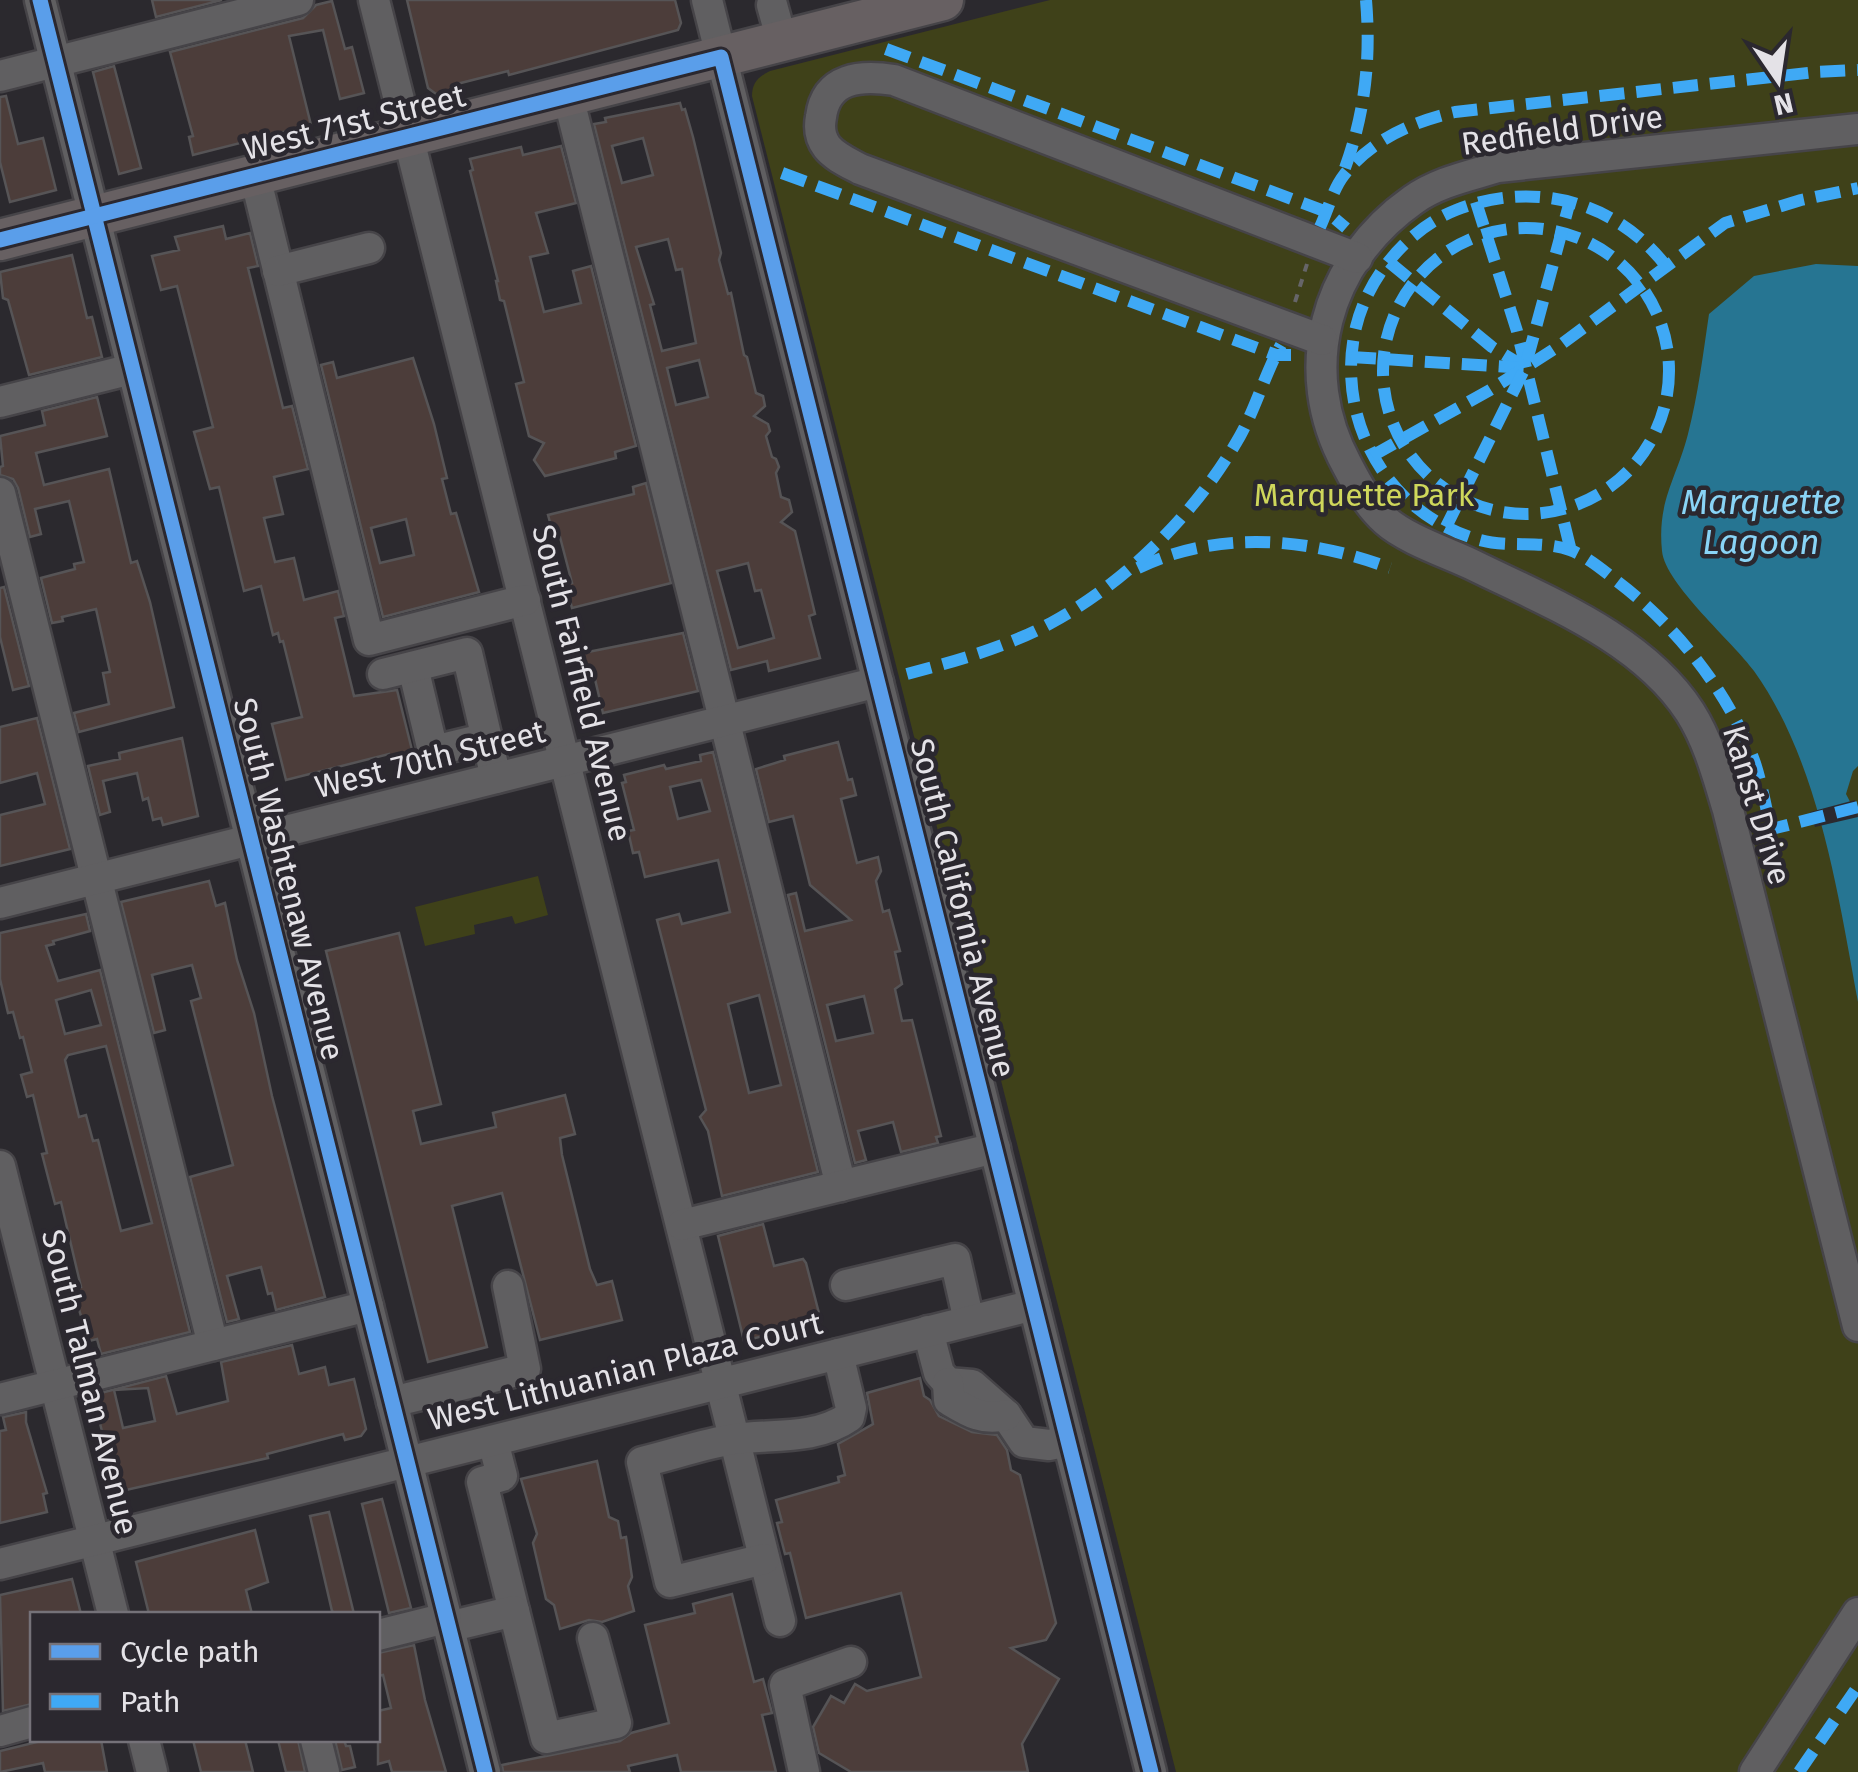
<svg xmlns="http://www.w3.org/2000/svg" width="1858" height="1772" font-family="'Fira Sans',sans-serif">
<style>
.green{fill:#3f4119}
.water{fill:#267592}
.pier{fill:#2b292e}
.building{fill:#4c3d3a;stroke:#565456;stroke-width:2.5;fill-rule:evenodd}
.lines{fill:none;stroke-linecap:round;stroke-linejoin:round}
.minor-casing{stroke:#464448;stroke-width:35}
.major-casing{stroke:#464448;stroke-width:45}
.path{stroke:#666569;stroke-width:4;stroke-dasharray:8 8;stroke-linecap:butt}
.minor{stroke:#605f61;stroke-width:30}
.major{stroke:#676062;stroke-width:40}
.quiet{stroke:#3fa9f5;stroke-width:12;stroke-dasharray:25 12;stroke-linecap:butt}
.cycleway-casing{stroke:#2b282f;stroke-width:21}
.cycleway{stroke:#5a9eea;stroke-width:15}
.labels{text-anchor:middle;stroke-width:9;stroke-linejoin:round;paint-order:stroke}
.street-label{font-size:32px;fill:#e4e2e7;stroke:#2b282f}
.park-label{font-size:32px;fill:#cfd75b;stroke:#2b282f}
.water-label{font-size:35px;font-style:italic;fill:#89d4f6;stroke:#2b282f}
</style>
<rect width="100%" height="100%" fill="#2b292e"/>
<g class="green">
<path d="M1050,0H1858V1772H1176L752,96C752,83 758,77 770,71Z"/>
<path d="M538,876L548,915L515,924L512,916L474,925L475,934L425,946L415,907Z"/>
</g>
<path class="water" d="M1816,264L1858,266V766L1853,771L1846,794L1858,817V1002C1838,894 1819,762 1754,671C1734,643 1665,584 1662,551C1657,501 1676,480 1688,434C1698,395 1703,355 1709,314L1754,276Z"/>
<path class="pier" d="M1855,800L1858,817L1815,827L1810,812Z"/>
<g class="building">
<path d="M152,0H222L156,17Z"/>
<path d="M407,0H675L681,23L678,30L509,75L508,71L453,85L454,89L436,94L428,88Z"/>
<path d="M332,1L345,49L352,47L364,93L340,99L323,30L289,36L311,125L193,155L189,137L193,136L170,52L303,18L316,5Z"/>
<path d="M114,66L141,168L119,174L93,72Z"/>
<path d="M6,96L18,144L43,138L56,190L10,202L0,162V97Z"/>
<path d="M680,103L682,110L685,109L693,137L721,253L719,260L728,294L731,293L744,355L747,357L756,393L763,396L765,406L754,416L768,424L770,431L766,436L772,457L776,459L779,467L776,473L781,497L789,500L792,512L781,522L795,531L815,614L809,616L820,658L769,671L767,661L731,670L594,124L606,122L605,118ZM643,138L653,175L622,183L612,146ZM668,239L676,270L682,269L696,343L662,351L650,305L654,304L636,247ZM699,360L708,397L676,405L667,368ZM748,563L755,591L761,590L774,638L738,648L717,571Z"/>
<path d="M561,146L576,203L536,213L548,253L530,257L544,312L581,303L573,271L591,266L636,446L615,452L616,458L545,476L534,460L544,443L529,436L516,384L524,382L504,301L500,300L496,281H498L470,171L473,170L470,159L521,147L523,155Z"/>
<path d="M223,226L226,239L250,233L258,266L248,268L283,408L292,406L308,469L274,477L283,514L264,518L275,562L294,558L304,600L338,591L344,616L335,618L354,696L397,690L413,754L390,759L389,754L286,780L272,724L302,717L283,641L280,642L278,633L273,635L261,586L244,591L219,487L210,489L194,432L213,427L177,286L161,290L152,256L179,250L175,237Z"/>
<path d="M72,255L87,318L92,317L102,357L29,375L8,300L3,298L0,272Z"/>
<path d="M413,358L434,424L447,478L442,479L451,514L456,513L479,592L383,617L321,365L333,362L337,378ZM406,519L414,555L380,563L371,528Z"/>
<path d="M97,397L107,436L36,453L44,485L109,469L131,563L137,561L150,602L174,707L79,732L74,713L109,704L103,673L110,672L96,609L62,617L63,621L52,623L41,578L75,569L74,564L84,562L69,501L35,509L41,534L30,537L18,488L13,479L0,475V467L3,466L0,436L45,425L42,411Z"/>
<path d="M646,483L671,583L572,608L566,585L572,583L560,537L553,533L548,515L634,494L633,487Z"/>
<path d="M4,587L29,686L13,690L0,637V588Z"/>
<path d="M683,633L698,691L603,713L594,675L589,676L583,653Z"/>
<path d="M37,718L70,849L0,866V815L45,804L37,773L0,783V727Z"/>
<path d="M182,738L198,816L163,825L161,818L153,820L148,798L143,800L137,773L103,781L110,812L100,815L88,766L120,759L119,753Z"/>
<path d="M838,742L848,780L852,779L856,795L841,799L857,863L878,857L881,871L876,881L883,912L889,910L900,951L895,952L902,984L895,989L902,1021L912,1020L941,1136L936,1137L938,1143L901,1152L893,1122L858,1131L866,1160L855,1163L788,895L796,893L805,931L851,920L810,885L793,816L769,822L756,769L785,760L784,756ZM864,996L873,1033L836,1041L827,1005Z"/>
<path d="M713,752L818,1172L722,1196L708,1131L700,1117L706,1110L657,920L679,914L682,924L730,912L718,860L645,877L639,852L633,853L628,831L634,830L622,783L626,782L624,775L664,765L666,769L701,761L700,755ZM701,780L710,811L678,819L670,787ZM759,995L781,1085L749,1093L728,1004Z"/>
<path d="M209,881L216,906L225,903L237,960L254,1013L272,1096L325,1297L276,1310L272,1293L268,1294L261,1267L227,1276L239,1319L227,1322L190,1177L233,1165L191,1001L201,998L192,965L152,975L165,1030L154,1033L121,902Z"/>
<path d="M86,914L90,931L53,941L54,944L46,946L58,981L100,970L190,1332L101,1354L97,1339L89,1341L80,1313L74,1289L81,1287L61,1202L55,1204L42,1154L47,1153L33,1095L27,1097L21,1075L32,1072L23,1037L20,1038L13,1012L8,1013L0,979V933ZM91,990L101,1025L65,1034L56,1000ZM106,1046L152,1223L121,1231L98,1140L93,1141L86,1115L79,1117L65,1060L68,1055Z"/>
<path d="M399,933L441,1104L413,1111L421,1144L496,1127L493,1113L565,1095L575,1134L560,1138L562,1155L590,1269L597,1285L612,1281L622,1320L540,1340L502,1193L452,1206L487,1347L428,1362L326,951Z"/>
<path d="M763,1224L774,1266L803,1259L806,1263L821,1321L744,1341L718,1236Z"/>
<path d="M292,1345L299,1374L325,1367L329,1385L354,1379L366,1429L361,1436L345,1440L343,1434L267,1454L268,1458L117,1492L93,1395L166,1376L177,1414L228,1401L221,1362ZM148,1388L155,1421L123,1428L114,1390Z"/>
<path d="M920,1378L924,1396L930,1400L939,1416L972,1432L997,1435L1007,1450L1011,1470L1020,1475L1056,1623L1046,1640L1011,1648L1059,1679L1022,1744L1028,1772H851L819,1753L813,1727L831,1696L844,1703L855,1684L867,1691L921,1677L901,1593L806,1618L790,1553L785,1554L777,1523L782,1522L776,1500L839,1482L838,1477L845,1475L838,1444L873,1424L867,1393Z"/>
<path d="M26,1412V1422L47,1493L43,1494L47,1512L0,1523V1431L6,1430L3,1417Z"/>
<path d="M597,1461L609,1517L618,1521L621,1538L626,1537L632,1577L628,1586L634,1611L602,1622L589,1620L560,1629L554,1605L546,1599L533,1543L537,1534L521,1479Z"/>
<path d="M382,1499L411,1608L389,1613L362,1504Z"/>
<path d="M329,1512L354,1614H335L332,1611L310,1516Z"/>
<path d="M255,1530L268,1582L246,1590L252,1614H149L136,1562Z"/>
<path d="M72,1579L81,1614H32V1704L3,1711L0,1595Z"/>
<path d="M732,1594L754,1682L763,1679L772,1713L762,1715L776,1772H681L677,1755L628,1766L630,1772H503L502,1765L620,1741L631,1733L669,1723L645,1625L695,1613L693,1604Z"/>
<path d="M414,1645L425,1700L446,1772H392L389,1761L378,1764V1711L391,1708L383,1675L378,1676V1653Z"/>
<path d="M45,1740H101L107,1772H45L43,1763L0,1772V1751Z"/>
<path d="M193,1740H245L253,1772H201Z"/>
<path d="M278,1740H298L305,1772H286Z"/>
<path d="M335,1740H344L346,1746H350L355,1767L342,1770Z"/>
</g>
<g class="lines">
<defs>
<g id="minor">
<path d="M40,0L485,1772"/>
<path d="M374,0L780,1621"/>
<path d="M707,0L1151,1772"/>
<path d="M772,5L782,41"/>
<path d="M0,76L298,0"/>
<path d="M568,96L841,1186"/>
<path d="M1858,129L1498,167C1469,176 1438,182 1413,200C1325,262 1295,370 1347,465C1358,486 1368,505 1386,521C1406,539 1448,553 1473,565C1548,602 1643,639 1690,712C1709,742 1718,777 1728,810L1858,1326"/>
<path d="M255,176L369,640L525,600"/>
<path d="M278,271L369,248"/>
<path d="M1322,340L860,169C849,163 835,157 827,147C820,138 819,127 821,117C826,77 861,75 894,80L1357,258"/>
<path d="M0,402L132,369"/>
<path d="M0,493L213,1345"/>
<path d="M413,667L433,751L487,738"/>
<path d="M383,674L467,653L496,778"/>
<path d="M0,903L878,682"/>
<path d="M0,1166L113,1614"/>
<path d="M682,1225L995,1148"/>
<path d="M846,1285L955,1259L969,1321"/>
<path d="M928,1331L939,1373L948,1383L972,1385L1006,1415L1024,1442L1049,1445L1068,1441"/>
<path d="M948,1383L949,1400C969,1412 983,1421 1006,1415"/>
<path d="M0,1399L368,1306"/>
<path d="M392,1402L525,1369L508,1286"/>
<path d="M493,1441L502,1476L482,1482L514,1611"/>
<path d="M764,1559L670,1582L642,1462C672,1455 703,1444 734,1439C771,1434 816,1440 849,1417L851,1408L838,1354"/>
<path d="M0,1564L1034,1305"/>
<path d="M448,1627L514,1611L546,1738L616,1723L593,1638"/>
<path d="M378,1635L446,1618"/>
<path d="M0,1731L32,1722"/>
<path d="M144,1740L152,1772"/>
<path d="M316,1740L324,1772"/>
<path d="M804,1772L785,1685L851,1662"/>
<path d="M1755,1772L1858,1613"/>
</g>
<path id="major" d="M0,240L943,0"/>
</defs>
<use href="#minor" class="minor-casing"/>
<use href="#major" class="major-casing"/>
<path class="path" d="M1295,302L1307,264"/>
<use href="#minor" class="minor"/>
<use href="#major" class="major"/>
<g class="quiet">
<path d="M886,49L1327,212L1346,228"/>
<path d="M1345,168C1365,113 1371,59 1366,0"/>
<path d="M782,173L1276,355H1291"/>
<path d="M1476,202L1517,331L1571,551"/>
<path d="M1320,227C1328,210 1333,189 1344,175C1371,140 1412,122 1455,112L1816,72L1858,70"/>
<circle cx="1526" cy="371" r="143"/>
<path d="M1389,262L1492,347L1523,366"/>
<path d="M1666,266C1615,200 1532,180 1456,210C1408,229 1368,277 1356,327C1334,419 1387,515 1480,540C1509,548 1541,540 1570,550C1584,555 1602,569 1614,579C1675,624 1729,692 1755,763C1762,785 1766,808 1771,830"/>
<path d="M1351,357L1525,368"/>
<path d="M1372,456L1490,390L1559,346L1725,223L1801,200L1858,188"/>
<path d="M1446,527L1525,368L1570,201"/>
<path d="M1138,568C1219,529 1309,538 1390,568"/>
<path d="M907,674C956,661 1007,647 1051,623C1128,581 1197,512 1240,436C1256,407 1265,374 1281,345"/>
<path d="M1764,831L1858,807"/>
<path d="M1799,1772L1858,1686"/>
</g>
<defs>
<g id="cycleway">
<path d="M40,0L485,1772"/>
<path d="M0,240L721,57L1151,1772"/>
</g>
</defs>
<use href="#cycleway" class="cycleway-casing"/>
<use href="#cycleway" class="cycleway"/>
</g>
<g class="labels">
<g class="street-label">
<text transform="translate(354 122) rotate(-14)" y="11">West 71st Street</text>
<text transform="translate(1562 130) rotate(-8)" y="11">Redfield Drive</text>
<text transform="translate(582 683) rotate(76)" y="11">South Fairfield Avenue</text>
<text transform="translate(430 759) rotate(-14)" y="11">West 70th Street</text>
<text transform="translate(1757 805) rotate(73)" y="11">Kanst Drive</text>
<text transform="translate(289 879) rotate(76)" y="11">South Washtenaw Avenue</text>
<text transform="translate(963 908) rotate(76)" y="11">South California Avenue</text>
<text transform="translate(625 1371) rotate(-14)" y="11">West Lithuanian Plaza Court</text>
<text transform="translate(90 1382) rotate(76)" y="11">South Talman Avenue</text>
</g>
<g class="park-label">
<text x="1364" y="506">Marquette Park</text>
</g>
<g class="water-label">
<text x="1761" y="514">Marquette<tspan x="1761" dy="40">Lagoon</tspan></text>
</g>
</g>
<rect x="30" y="1612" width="350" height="130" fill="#2b282f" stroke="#757279" stroke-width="2.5"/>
<rect x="50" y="1644" width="50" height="15" fill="#5a9eea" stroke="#757279" stroke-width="2.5"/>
<text x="120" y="1662" font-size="30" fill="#e4e2e7">Cycle path</text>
<rect x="50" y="1694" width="50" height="15" fill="#3fa9f5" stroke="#757279" stroke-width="2.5"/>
<text x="120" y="1712" font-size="30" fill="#e4e2e7">Path</text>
<g transform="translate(1778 80) rotate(167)" stroke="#2b282f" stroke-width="8" paint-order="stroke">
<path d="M0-8L18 38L0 25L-18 38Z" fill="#e4e2e7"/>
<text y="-15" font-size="28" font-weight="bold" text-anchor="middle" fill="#e4e2e7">N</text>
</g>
</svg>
